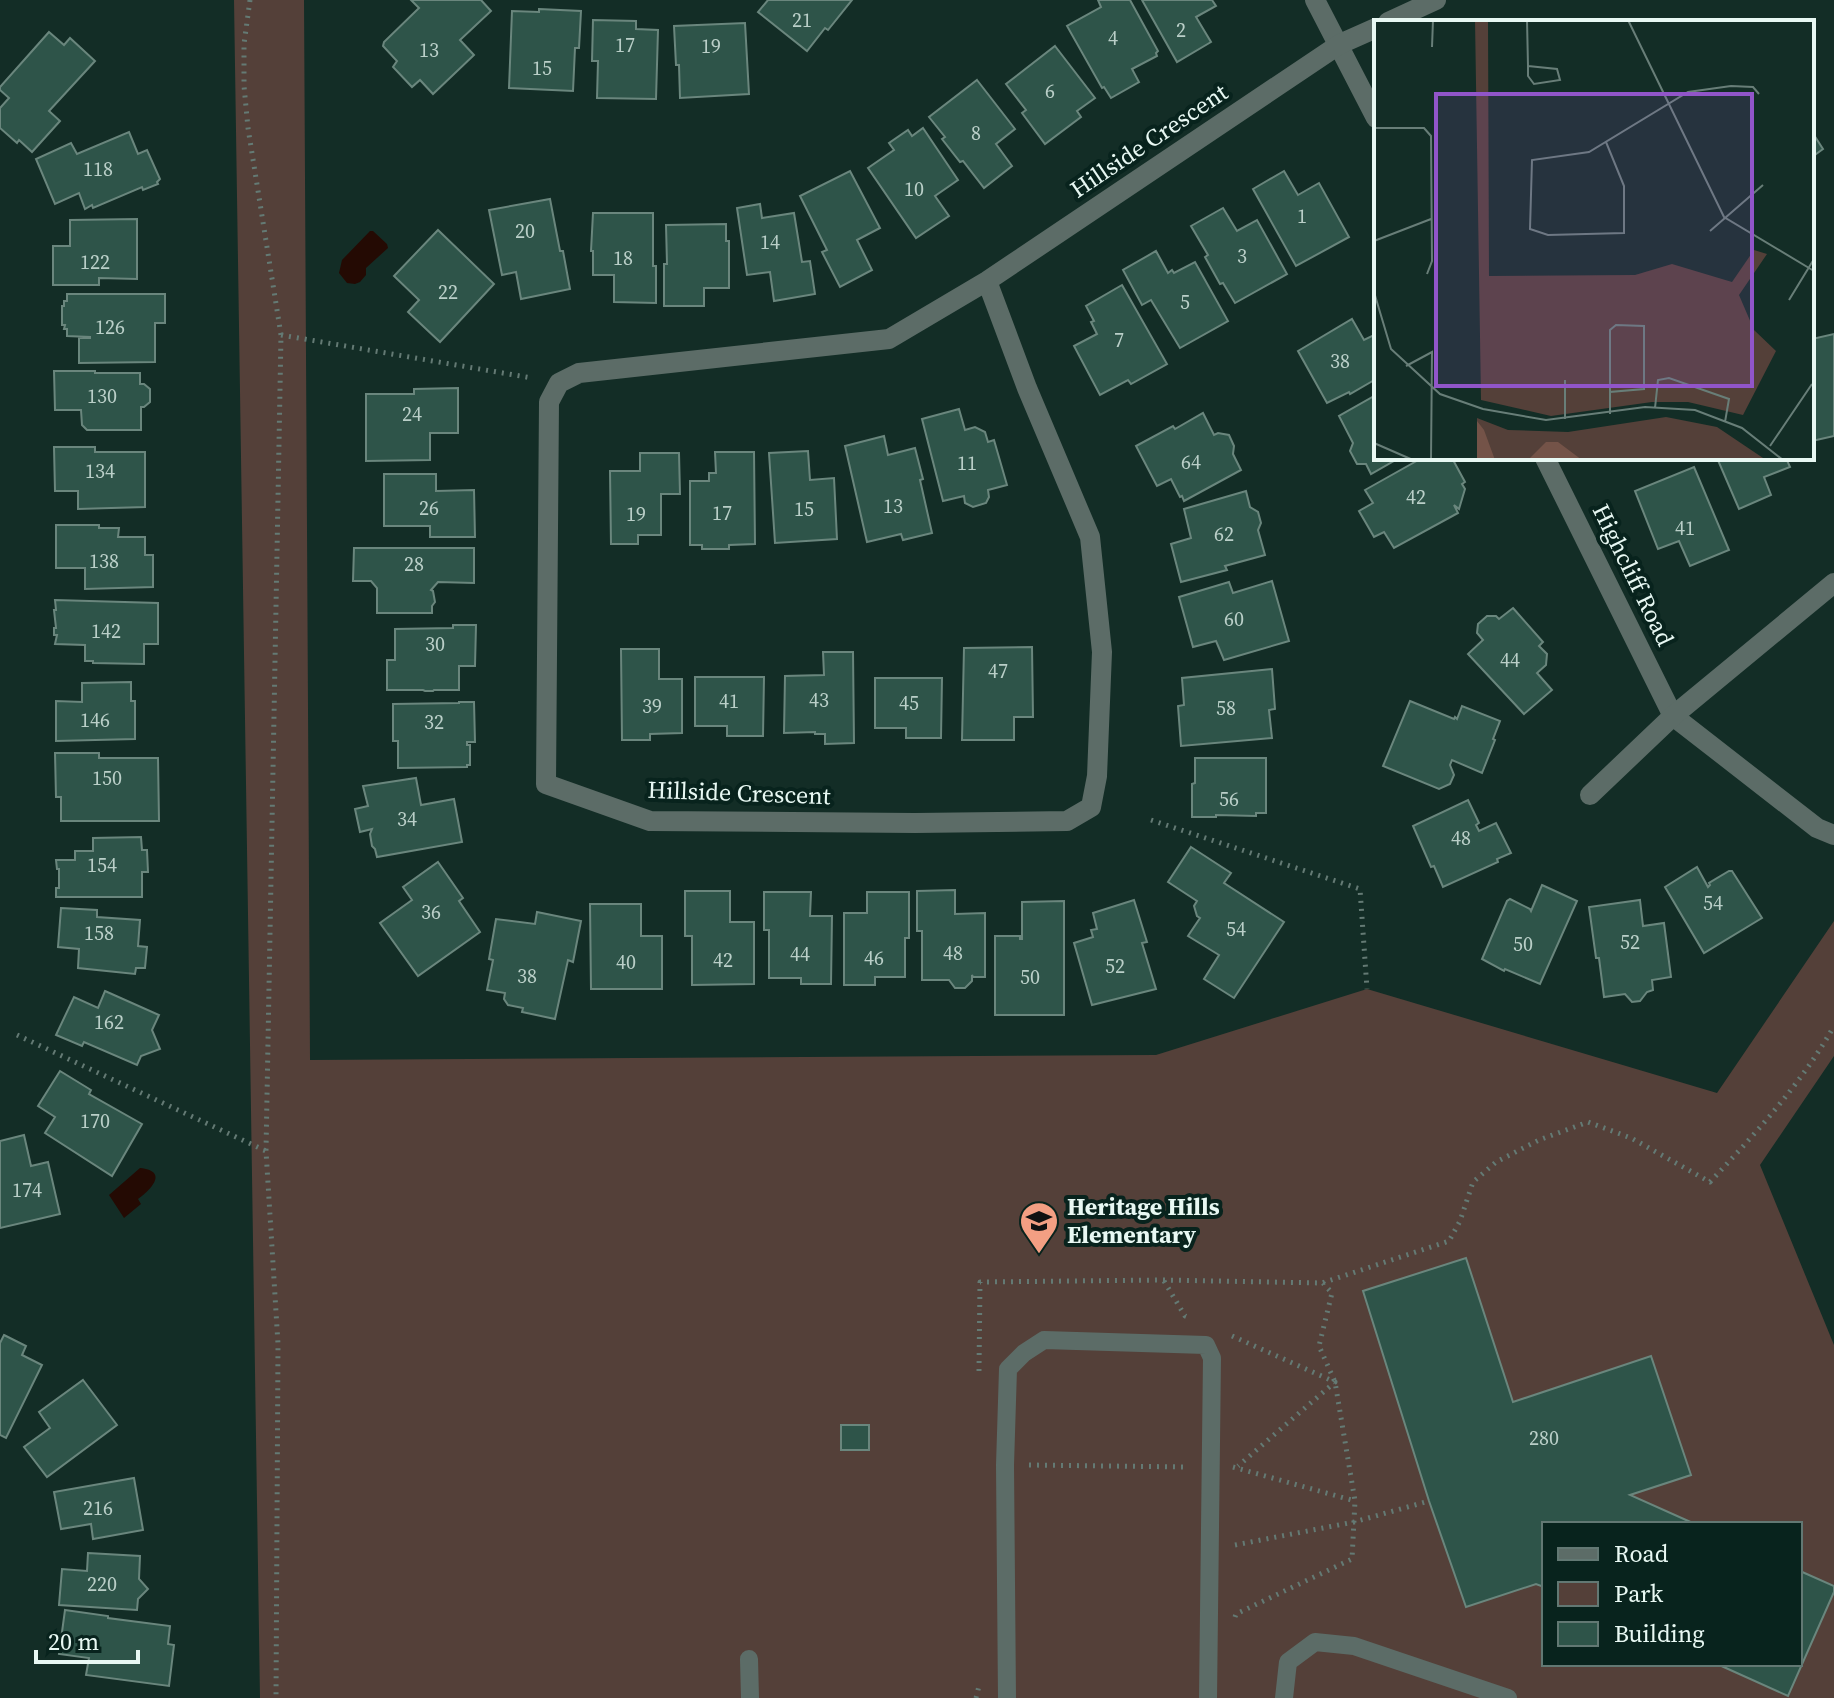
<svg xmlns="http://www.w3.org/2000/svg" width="1834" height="1698" font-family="'Source Serif 4',serif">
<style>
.green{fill:#544039;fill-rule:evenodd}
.water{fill:#240a03}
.building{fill:#2e5449;stroke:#6a867d;stroke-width:2}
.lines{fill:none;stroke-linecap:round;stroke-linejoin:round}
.path{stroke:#647a74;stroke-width:5;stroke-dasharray:2 6;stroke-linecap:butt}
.service{stroke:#5c6c67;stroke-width:18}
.minor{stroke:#5c6c67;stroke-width:20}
.labels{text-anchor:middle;stroke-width:8;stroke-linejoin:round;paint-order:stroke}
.number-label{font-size:20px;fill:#bacfc8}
.street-label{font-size:24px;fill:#e8f8f3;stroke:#08231d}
.poi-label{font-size:24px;font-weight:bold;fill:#e8f8f3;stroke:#08231d;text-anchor:start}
.inset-road{fill:none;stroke:#687e78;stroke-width:2}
.view{fill:#9155c9;fill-opacity:0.15;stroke:#9155c9;stroke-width:4}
.inset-edge{fill:none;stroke:#e8f8f3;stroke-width:4}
</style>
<rect width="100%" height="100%" fill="#132d26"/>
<path class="green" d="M234,0H304L310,1060L1156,1055L1367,989L1717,1093L1834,921V1056L1760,1165L1834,1345V1698H260ZM1544,1524H1800V1664H1544Z"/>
<g class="water">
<path d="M370,231H373L387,244L388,248L366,268V275L360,282L355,284L347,283L339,273L342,260Z"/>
<path d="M140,1168C169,1171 151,1190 138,1199L141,1204L124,1218L109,1195Z"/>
</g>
<g class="building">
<path d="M411,0H481L491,11L460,40L474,55L433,94L420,80L412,87L393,67L397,61L383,46L384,42L419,8Z"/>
<path d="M768,0H852L828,30L825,28L807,51L758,12Z"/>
<path d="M1098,0H1130L1158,51L1156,53L1157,56L1132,69L1139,82L1111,98L1104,87L1102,88L1067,26L1101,7Z"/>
<path d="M1142,0H1212L1216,6L1196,17L1211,42L1177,62Z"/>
<path d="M539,9L581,11L579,48H575L573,91L509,88L512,11L539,12Z"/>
<path d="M593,20L636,21V29L658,30L656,99L597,98L598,61H592Z"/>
<path d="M745,23L749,94L680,98L679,65H676L674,26Z"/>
<path d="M49,32L64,45L70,38L95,61L49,111L60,121L32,152L19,140L17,143L0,128V108L9,98L0,90V87Z"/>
<path d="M1055,46L1095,98L1077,111L1081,117L1045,144L1022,113L1026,110L1006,84Z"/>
<path d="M977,80L1015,129L996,144L1012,166L984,188L963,161L960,162L942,139L945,137L929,117Z"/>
<path d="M923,128L958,180L935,196L949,216L916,238L868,168L894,150L889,143L908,130L912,136Z"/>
<path d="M129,132L138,154L147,150L160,179L157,182L158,184L143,190L142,187L93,208L92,205L85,209L79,193L55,204L36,159L71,143L77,154Z"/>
<path d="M1814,135L1823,149L1812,157V136Z"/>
<path d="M850,171L880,228L857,240L872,270L840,287L822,252L827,250L800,196Z"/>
<path d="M1284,171L1298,195L1319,183L1349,237L1296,266L1253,189Z"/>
<path d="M550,199L560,251H563L570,289L521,299L516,272L502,275L489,210Z"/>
<path d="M760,204L762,218L794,213L802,262L810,261L815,294L774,301L770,272L747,275L737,208Z"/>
<path d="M1223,208L1237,231L1257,220L1287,274L1235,303L1223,283L1220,284L1205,257L1208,255L1191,226Z"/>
<path d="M593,213H653V266H656V303L614,302V275H593V251H591Z"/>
<path d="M137,219V279L99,278V285H53V246H70V220Z"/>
<path d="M726,224V241H729V288H704V306H664V264H667L666,225Z"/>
<path d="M438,230L494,284L440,342L408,312L419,300L394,276Z"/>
<path d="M1156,251L1168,273L1172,270L1174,273L1195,262L1228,321L1180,348L1151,300L1142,305L1123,270Z"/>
<path d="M1122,285L1167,364L1131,384L1128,380L1100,395L1074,346L1097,334L1091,322L1094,321L1086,306Z"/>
<path d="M67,294H165V323H155V362L79,363V338H90V337L67,336V329H64L65,325H62V306H64V301H67Z"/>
<path d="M1352,319L1364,340L1376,334V379L1350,394L1349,392L1327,403L1298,351Z"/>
<path d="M1834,334V436L1812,441V339Z"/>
<path d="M54,371H95V373H140V384H144L150,389V402L144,407H141V430H87L82,425L81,410H55Z"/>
<path d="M458,388V433H430V460L366,461V394H414V389Z"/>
<path d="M1376,395V458H1399L1371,474L1366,464H1357L1350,451L1353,443L1339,416Z"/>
<path d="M959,409L965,430L975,427L985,432L988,442L994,440L1007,485L988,490L989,497L986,503L973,507L965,503L964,496L943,501L922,419Z"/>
<path d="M1203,413L1214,435L1218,433L1229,435L1234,446L1233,454L1241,470L1184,501L1182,496L1180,497L1171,479L1157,486L1136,446L1173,426L1175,429Z"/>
<path d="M884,436L888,455L915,448L923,479L920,480L932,533L903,540L901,534L867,542L845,446Z"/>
<path d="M54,447H95V452H145V507L78,509V491H55Z"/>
<path d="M808,451L810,480L834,478L837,539L775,543L769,453Z"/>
<path d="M715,452H754L755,544L729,545V549H702V545H690V481H709V473H716Z"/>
<path d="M640,453H679L680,494H661V535H638V544H611L610,471H640Z"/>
<path d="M1422,458H1452L1465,482L1462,484L1465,489L1459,509L1454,505L1458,513L1394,548L1384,532L1374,537L1359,511L1373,503L1365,490Z"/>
<path d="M1717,458H1786L1790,467L1764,477L1771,495L1739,509Z"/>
<path d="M1694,467L1729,550L1690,566L1679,541L1658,549L1635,491Z"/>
<path d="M384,474H436V491L474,490L475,537H430V526H384Z"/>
<path d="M1246,491L1250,507L1258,512L1261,523L1258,530L1265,555L1225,566L1227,570L1181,582L1171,544L1191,538L1184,509Z"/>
<path d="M56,525H99V528H119L118,537H145V555H153V587L85,589V568H56Z"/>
<path d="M354,548H474V583L438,582L431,590L433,591L435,602L432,606V613H377V588L371,581H353Z"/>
<path d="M1272,581L1289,641L1224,660L1216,641L1193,647L1179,597L1229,582L1233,593Z"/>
<path d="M55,600L158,603V644H144V664L93,663V661H85V645L55,644L57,635H54V628H56L54,610H56Z"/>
<path d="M1513,608L1543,642L1539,646L1547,654L1546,665L1537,673L1552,690L1524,714L1468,654L1483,640L1477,633L1478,624L1487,616H1496L1499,619Z"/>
<path d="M453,625H476L475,666H459V690H434L433,691H425L423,690H387V660H395V629L453,628Z"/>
<path d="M1032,647L1033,717H1014V740H962L964,648Z"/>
<path d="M621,649H659V679H682V733L650,734V740H622Z"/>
<path d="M823,652H853L854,743L825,744V734H815V732L784,733L785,676L824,675Z"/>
<path d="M1272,669L1275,709L1269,710L1272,738L1181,746L1178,706L1184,705L1182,678Z"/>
<path d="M695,677H764L763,736H727V726H695Z"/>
<path d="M875,678H942L941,738H906V728H875Z"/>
<path d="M131,682V701H135V739L56,741V701L82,702V683Z"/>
<path d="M1410,701L1454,719L1455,717L1457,719L1462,706L1500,721L1493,739L1495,740L1482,773L1452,760L1450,765L1454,775L1450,784L1439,789L1383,766Z"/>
<path d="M459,702H474L475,742H467V745H470V765H467V767L398,768V741H393V704L459,703Z"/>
<path d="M55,753H99V758H158L159,821H61V797H56Z"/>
<path d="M1195,758H1266V813H1256V816L1216,815V817H1192V784L1195,783Z"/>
<path d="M416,778L421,805L454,799L462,842L377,857L375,849L372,846L370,834L372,829L360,832L355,809L368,806L363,786Z"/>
<path d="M1468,800L1479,823L1476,825L1479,831L1496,823L1511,853L1497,859L1498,862L1443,887L1434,866L1431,867L1413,826Z"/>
<path d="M141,837L142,850H147L148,872H142V897H56V888H59V869H57L56,860H75V851H93V838Z"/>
<path d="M1191,847L1231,873L1224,883L1284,922L1234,998L1204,979L1219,955L1188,936L1200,918L1197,916L1194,906L1197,901L1168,882Z"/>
<path d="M438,862L463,898L459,901L480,932L418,976L380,923L412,900L403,887Z"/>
<path d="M1697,867L1708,887L1710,885L1709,883L1729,871H1732L1762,918L1704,953L1665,887Z"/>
<path d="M1542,885L1577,901L1540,984L1505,969L1504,971L1482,959L1507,901L1510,899L1530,909L1531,911Z"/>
<path d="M955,890V914L985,913V977H973L972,975V981L965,988H955L949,980H922V931H917V891Z"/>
<path d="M685,891H730V922H754V984L692,985V936H685Z"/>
<path d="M764,892H811L810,916H832L831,984H801V978H769V930H764Z"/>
<path d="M867,892H909V938H905V977H875V985H844V913H867Z"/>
<path d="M1134,900L1147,942L1142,943L1156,989L1092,1005L1074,943L1093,937L1091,930L1097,929L1093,913Z"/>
<path d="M1640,900L1643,926L1664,923L1671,977L1652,980L1653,990L1647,992L1640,1001L1632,1002L1625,994L1604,997L1599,958H1596L1589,907Z"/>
<path d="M1064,901V1015H995V936H1020V939H1022V902Z"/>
<path d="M590,904H641V936H662V989H591Z"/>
<path d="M61,908L97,910V917L140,920L138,946L147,947L145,968H136L135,974L78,968L79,949L58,947Z"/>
<path d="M537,912L581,921L573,962L568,960L555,1019L522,1012L523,1008L508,1005L504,999L505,993L487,990L493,960L489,959L496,919L535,924Z"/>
<path d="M105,991L159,1015L152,1030L160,1049L141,1056L137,1065L84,1042L82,1046L56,1035L74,997L98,1008Z"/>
<path d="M60,1071L91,1090L89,1094L142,1124L112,1176L45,1133L55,1117L38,1106Z"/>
<path d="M24,1135L31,1166L48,1162L60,1214L0,1228V1141Z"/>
<path d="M1466,1258L1513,1402L1651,1356L1691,1475L1630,1495L1695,1524H1544V1587L1536,1584L1466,1607L1429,1501L1363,1291Z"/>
<path d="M4,1335L26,1346L22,1355L42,1365L6,1438L0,1435V1343Z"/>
<path d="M83,1380L117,1425L47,1477L24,1447L50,1428L39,1412Z"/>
<rect x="841" y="1425" width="28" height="25"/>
<path d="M134,1478L143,1530L93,1539L91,1524L61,1529L54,1492Z"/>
<path d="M88,1553L140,1556L139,1579L148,1589L138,1599L137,1610L59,1605L62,1569L87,1571Z"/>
<path d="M1800,1571L1834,1586V1592L1788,1696L1717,1664H1800Z"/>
<path d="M65,1610L108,1616V1618L170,1626L168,1644L174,1645L169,1686L86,1675L89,1658L59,1654Z"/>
</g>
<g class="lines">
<g class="path">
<path d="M250,0L244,44V86L248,128L281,335L266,1151L278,1344L276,1698"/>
<path d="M281,335L532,378"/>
<path d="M1151,820L1360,889L1367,989"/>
<path d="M17,1035L266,1151"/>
<path d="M1164,1281L1185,1316L1190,1318"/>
<path d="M1232,1336L1335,1382L1238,1466"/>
<path d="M979,1371L980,1282L1163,1280L1322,1283L1449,1241L1460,1221L1473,1182L1496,1162L1539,1140L1588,1122L1631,1138L1710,1182C1755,1134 1802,1083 1834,1026"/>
<path d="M1029,1465L1187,1467"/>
<path d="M1233,1467L1355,1501"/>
<path d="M1235,1545L1354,1522L1429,1501"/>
<path d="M1235,1617L1236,1614L1352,1559L1355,1501L1335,1382L1319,1346L1332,1293L1323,1283"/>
<path d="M976,1698L979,1686"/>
</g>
<g class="service">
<path d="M749,1659L750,1698"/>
<path d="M1007,1698L1005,1465L1008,1369L1024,1353L1044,1340L1206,1345L1212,1358L1208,1698"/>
<path d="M1284,1698L1288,1662L1315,1642L1354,1646L1508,1698"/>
</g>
<g class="minor">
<path d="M1315,0L1376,118"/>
<path d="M1388,22L1436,0"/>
<path d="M987,281L1027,388L1090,537L1102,652L1097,776L1091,807L1067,821L915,823L650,821L546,784L549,402L559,383L579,373L889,339L987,281L1340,44L1376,28"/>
<path d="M1545,458L1673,716L1817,828L1834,835"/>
<path d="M1590,795L1673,716L1834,583"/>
</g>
</g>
<defs>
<symbol id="school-pin" viewBox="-11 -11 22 30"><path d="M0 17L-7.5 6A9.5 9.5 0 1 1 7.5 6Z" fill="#f39f83" stroke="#08231d"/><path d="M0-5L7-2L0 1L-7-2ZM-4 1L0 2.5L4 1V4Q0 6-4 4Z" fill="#111"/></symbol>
</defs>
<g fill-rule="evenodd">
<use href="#school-pin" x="1017" y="1199" width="44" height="60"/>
</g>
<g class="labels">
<g class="number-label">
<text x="802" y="27">21</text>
<text x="1181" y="37">2</text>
<text x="1113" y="45">4</text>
<text x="625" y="52">17</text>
<text x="711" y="53">19</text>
<text x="429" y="57">13</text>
<text x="542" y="75">15</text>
<text x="1050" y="98">6</text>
<text x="976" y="140">8</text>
<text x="98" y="176">118</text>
<text x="914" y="196">10</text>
<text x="1302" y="223">1</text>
<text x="525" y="238">20</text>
<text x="770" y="249">14</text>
<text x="1242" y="263">3</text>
<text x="623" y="265">18</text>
<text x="95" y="269">122</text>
<text x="448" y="299">22</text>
<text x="1185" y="309">5</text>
<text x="110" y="334">126</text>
<text x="1119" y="347">7</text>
<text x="1340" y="368">38</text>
<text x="102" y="403">130</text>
<text x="412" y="421">24</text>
<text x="1191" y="469">64</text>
<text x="967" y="470">11</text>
<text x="100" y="478">134</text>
<text x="1416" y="504">42</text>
<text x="893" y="513">13</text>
<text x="429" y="515">26</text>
<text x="804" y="516">15</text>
<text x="722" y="520">17</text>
<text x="636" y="521">19</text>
<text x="1685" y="535">41</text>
<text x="1224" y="541">62</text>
<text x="104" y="568">138</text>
<text x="414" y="571">28</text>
<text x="1234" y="626">60</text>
<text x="106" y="638">142</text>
<text x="435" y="651">30</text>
<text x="1510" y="667">44</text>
<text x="998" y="678">47</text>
<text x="819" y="707">43</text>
<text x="729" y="708">41</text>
<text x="909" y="710">45</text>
<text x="652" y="713">39</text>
<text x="1226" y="715">58</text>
<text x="95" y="727">146</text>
<text x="434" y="729">32</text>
<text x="107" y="785">150</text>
<text x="1229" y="806">56</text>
<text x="407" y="826">34</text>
<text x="1461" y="845">48</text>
<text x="102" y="872">154</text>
<text x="1713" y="910">54</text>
<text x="431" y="919">36</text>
<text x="1236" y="936">54</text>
<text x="99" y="940">158</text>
<text x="1630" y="949">52</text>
<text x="1523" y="951">50</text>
<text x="953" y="960">48</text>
<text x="800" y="961">44</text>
<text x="874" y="965">46</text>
<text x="723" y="967">42</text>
<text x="626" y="969">40</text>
<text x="1115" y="973">52</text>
<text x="527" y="983">38</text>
<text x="1030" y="984">50</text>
<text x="109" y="1029">162</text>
<text x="95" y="1128">170</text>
<text x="27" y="1197">174</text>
<text x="1544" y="1445">280</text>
<text x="98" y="1515">216</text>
<text x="102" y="1591">220</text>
</g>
<g class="street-label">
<text transform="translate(1149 141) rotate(-34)" y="8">Hillside Crescent</text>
<text transform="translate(1633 575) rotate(64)" y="8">Highcliff Road</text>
<text transform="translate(739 793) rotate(2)" y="8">Hillside Crescent</text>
</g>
<g class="poi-label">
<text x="1067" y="1215">Heritage Hills<tspan x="1067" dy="28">Elementary</tspan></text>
</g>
</g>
<g transform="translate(1374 20)">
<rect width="440" height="440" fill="#132d26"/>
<path d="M101,0H114L115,256L261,255L298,244L358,262L380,230L393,234L365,275L380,310L402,331L369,395L314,382H278L177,396L107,380ZM292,397L343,407L392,440H103V398L134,410L194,412Z" fill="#544039"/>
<path d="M103,401L110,410L121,440H103ZM172,422H184L208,440H154Z" fill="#745348"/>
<path class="inset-road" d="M153,0L154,46V56L160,64L186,60L183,49L154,46M254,0L350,197L440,251M58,27L59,0M0,108H50L57,116L58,241L53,254M232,122L250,166V213L174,215L156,209L158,140L215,132L314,72L357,66L379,67L385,74M336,211L389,165M0,221L57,199M0,272L17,329L66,374L109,389L172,400L271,387L321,390L368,408L409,440M415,280L440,239M32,346L58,332L57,440M191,360V399M236,372V310L242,305L270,306V369L236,372V394M281,388L284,360L295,358L355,379L351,402M0,423L39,440M396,426L438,364"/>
<path class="view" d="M62,74H378V366H62Z"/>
<rect width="440" height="440" class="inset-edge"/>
</g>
<rect x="1542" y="1522" width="260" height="144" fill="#08231d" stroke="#627873" stroke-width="2"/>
<rect x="1558" y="1548" width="40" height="12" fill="#5c6c67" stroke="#627873" stroke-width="2"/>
<text x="1614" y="1562" font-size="24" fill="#e8f8f3">Road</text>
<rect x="1558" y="1582" width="40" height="24" fill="#544039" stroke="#627873" stroke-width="2"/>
<text x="1614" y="1602" font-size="24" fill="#e8f8f3">Park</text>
<rect x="1558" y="1622" width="40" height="24" fill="#2e5449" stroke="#627873" stroke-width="2"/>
<text x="1614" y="1642" font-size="24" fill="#e8f8f3">Building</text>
<path d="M36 1650v12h102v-12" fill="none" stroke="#e8f8f3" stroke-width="4"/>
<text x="48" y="1650" font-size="24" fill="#e8f8f3" stroke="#08231d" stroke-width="6" paint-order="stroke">20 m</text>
</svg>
